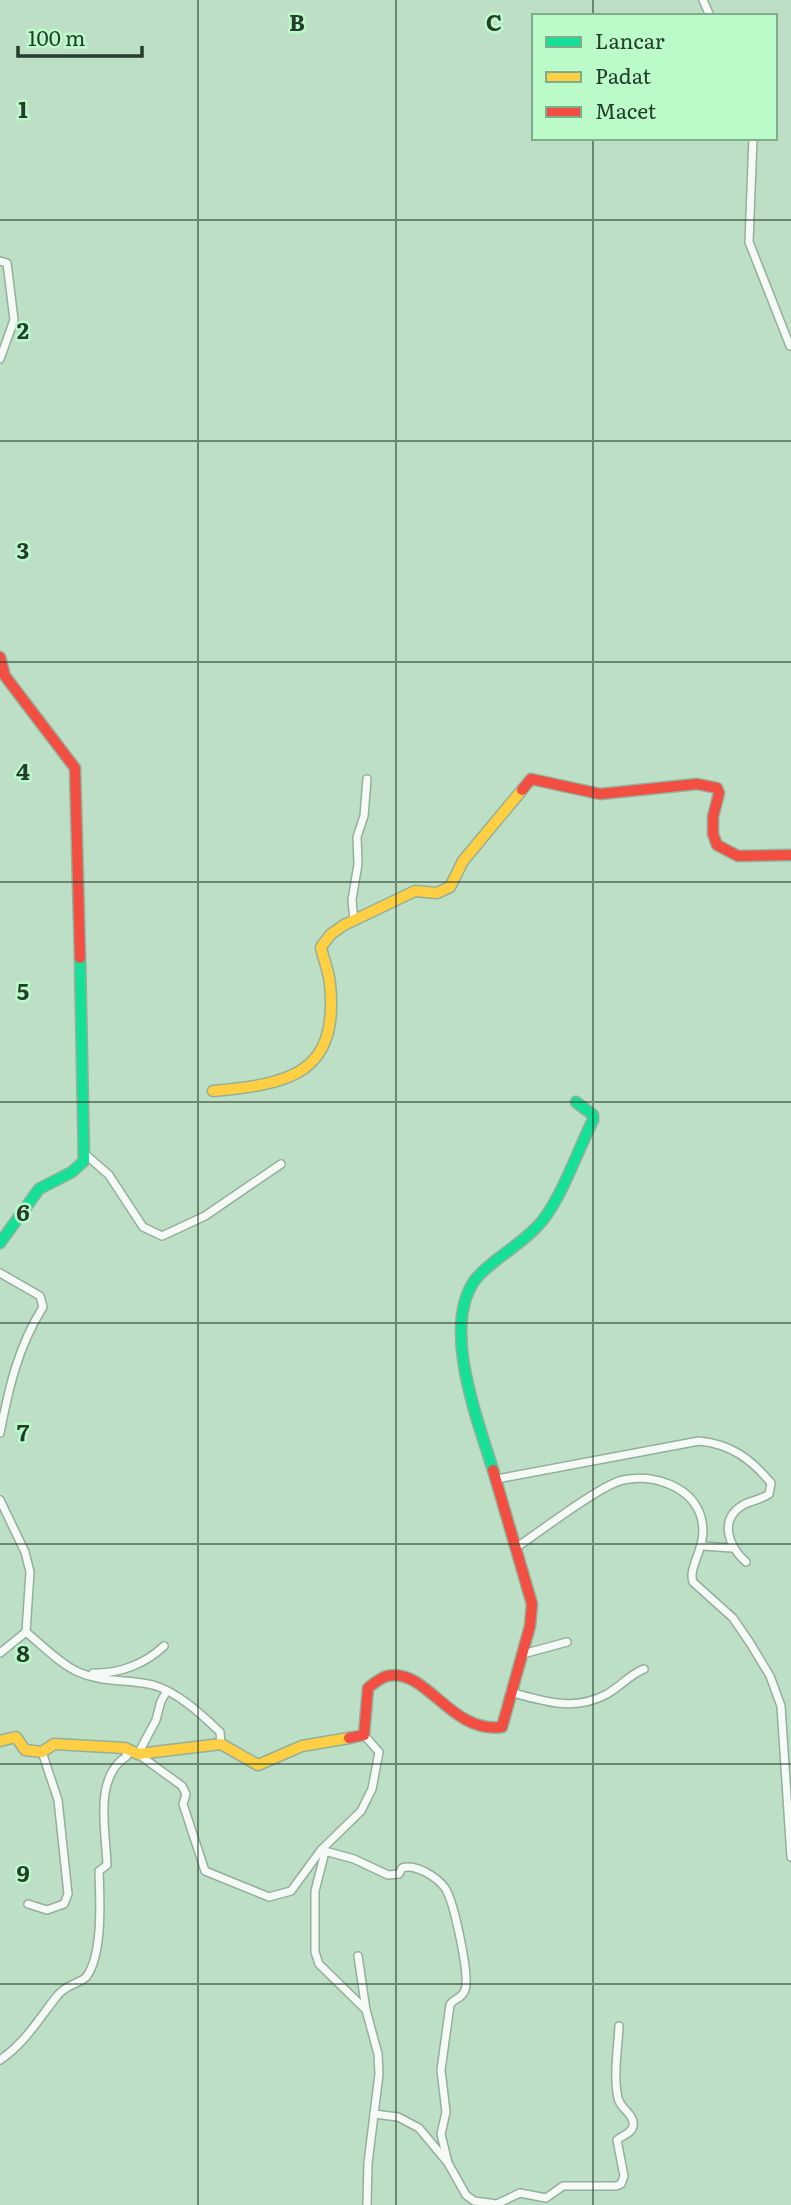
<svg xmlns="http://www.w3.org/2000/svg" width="791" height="2205" font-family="Literata,serif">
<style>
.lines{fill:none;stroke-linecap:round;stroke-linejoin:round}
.street-casing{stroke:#94af9b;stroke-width:10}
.fast-casing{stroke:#94af9b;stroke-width:13}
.slow-casing{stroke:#94af9b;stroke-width:13}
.jam-casing{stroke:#94af9b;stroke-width:13}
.street{stroke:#f5faf6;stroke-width:7}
.fast{stroke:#16e098;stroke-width:10}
.slow{stroke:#ffcf43;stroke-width:10}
.jam{stroke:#f24e42;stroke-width:10}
.grid{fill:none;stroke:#253e2b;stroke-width:2;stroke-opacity:0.55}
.grid-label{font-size:23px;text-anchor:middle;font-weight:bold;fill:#253e2b;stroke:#bbfbca;stroke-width:5;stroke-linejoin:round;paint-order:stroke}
</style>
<rect width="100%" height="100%" fill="#bcdfc5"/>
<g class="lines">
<defs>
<g id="street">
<path d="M703,0L710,16"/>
<path d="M753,138L749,242L790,346"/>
<path d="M0,261L7,263L14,320L0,359"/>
<path d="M354,921L352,900L358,864L357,837L364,816L367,779"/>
<path d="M85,1154L109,1175L143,1227L162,1236L205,1216L281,1164"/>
<path d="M0,1273L40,1296L43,1307C18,1347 9,1387 0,1433"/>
<path d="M497,1479L699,1441C731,1444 751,1459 771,1483L769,1494C761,1500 752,1500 743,1505C718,1520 729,1547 746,1562"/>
<path d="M0,1500L25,1552L30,1572L26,1632C42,1645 60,1664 78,1672C103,1683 128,1679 153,1685C178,1692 202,1715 220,1732L221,1744"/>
<path d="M703,1546L732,1548"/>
<path d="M517,1547C538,1533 602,1484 623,1480C652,1474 689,1485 700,1514C711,1544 687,1565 693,1582L733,1618L750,1643L770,1676L781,1706L791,1857"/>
<path d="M0,1653L26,1632"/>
<path d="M523,1654L567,1642"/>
<path d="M93,1673C119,1674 145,1664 164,1646"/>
<path d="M167,1691L161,1701L156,1720L138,1754L182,1786L186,1794L183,1804L205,1871L269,1897L291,1891L321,1850L361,1811L372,1789L379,1752L364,1735"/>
<path d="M510,1692C544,1701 574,1712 607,1694C621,1686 629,1675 644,1669"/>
<path d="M321,1850L354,1859L388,1875L399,1874L402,1868C415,1863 437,1877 445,1888C454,1901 470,1976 465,1990C462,1999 454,1998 450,2005L441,2070L446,2112L441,2134L448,2163"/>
<path d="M325,1852L315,1891V1952L319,1964L366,2010L378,2054L379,2074L368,2163L367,2205"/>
<path d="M28,1904L47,1910L64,1904L68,1894L58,1800L42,1752"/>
<path d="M358,1956L366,2010"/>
<path d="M0,2060C25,2043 38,2020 57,1996C66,1984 82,1983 87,1976C103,1953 100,1899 99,1871L107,1865C106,1831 93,1777 127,1756L125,1748"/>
<path d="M374,2114L398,2117L419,2128L448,2163L466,2195L474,2201L497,2204L520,2193L546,2198L563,2186H616L621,2184L624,2176L617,2140C623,2135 632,2133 633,2126C635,2114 620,2109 618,2098C613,2075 618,2049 619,2026"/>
</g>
<g id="fast">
<path d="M0,1243L39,1189L72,1172L84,1161L80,958"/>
<path d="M493,1470C478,1421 441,1327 475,1280C490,1260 523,1245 543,1220C563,1194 578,1150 593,1120V1115L576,1102"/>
</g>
<g id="slow">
<path d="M213,1091C290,1084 339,1074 330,984C329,971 323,959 321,947L331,934L344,925L415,891L437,893L450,887L463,861L522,790"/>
<path d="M0,1741L16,1737L25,1750L42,1752L54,1744L125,1748L138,1754L221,1744L258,1765L302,1746L349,1738"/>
</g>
<g id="jam">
<path d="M0,657L5,676L75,768L80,958"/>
<path d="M522,790L531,779L600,794L697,784L717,788L719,793L713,817V834L717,845L738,856L791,855"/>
<path d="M349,1738L364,1735L368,1688C373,1684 380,1678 387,1676C427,1667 450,1734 502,1727L530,1626L532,1604L493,1470"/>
</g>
</defs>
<use href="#street" class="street-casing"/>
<use href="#fast" class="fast-casing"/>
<use href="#slow" class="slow-casing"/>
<use href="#jam" class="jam-casing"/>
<use href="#street" class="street"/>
<use href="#fast" class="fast"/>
<use href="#slow" class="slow"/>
<use href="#jam" class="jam"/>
</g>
<path class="grid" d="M198,0V2205M396,0V2205M593,0V16M593,138V2205M0,220H791M0,441H791M0,662H791M0,882H791M0,1102H791M0,1323H791M0,1544H791M0,1764H791M0,1984H791"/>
<g class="grid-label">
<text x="297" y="31">B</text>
<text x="494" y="31">C</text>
<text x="23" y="118">1</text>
<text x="23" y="339">2</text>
<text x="23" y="559">3</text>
<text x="23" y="780">4</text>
<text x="23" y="1000">5</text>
<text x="23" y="1221">6</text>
<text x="23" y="1441">7</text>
<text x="23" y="1662">8</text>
<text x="23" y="1882">9</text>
</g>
<rect x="532" y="14" width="245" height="126" fill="#bbfbca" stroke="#7faf8a" stroke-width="2"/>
<rect x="546" y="37" width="35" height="10" fill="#16e098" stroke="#7faf8a" stroke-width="2"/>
<text x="595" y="49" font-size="21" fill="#253e2b">Lancar</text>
<rect x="546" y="72" width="35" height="10" fill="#ffcf43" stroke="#7faf8a" stroke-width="2"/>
<text x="595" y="84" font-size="21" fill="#253e2b">Padat</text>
<rect x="546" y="107" width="35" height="10" fill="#f24e42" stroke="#7faf8a" stroke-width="2"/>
<text x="595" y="119" font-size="21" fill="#253e2b">Macet</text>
<path d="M18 46v10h124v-10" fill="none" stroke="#253e2b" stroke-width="3.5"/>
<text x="28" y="46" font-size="21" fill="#253e2b" stroke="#bbfbca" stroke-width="5" paint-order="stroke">100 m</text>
</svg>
